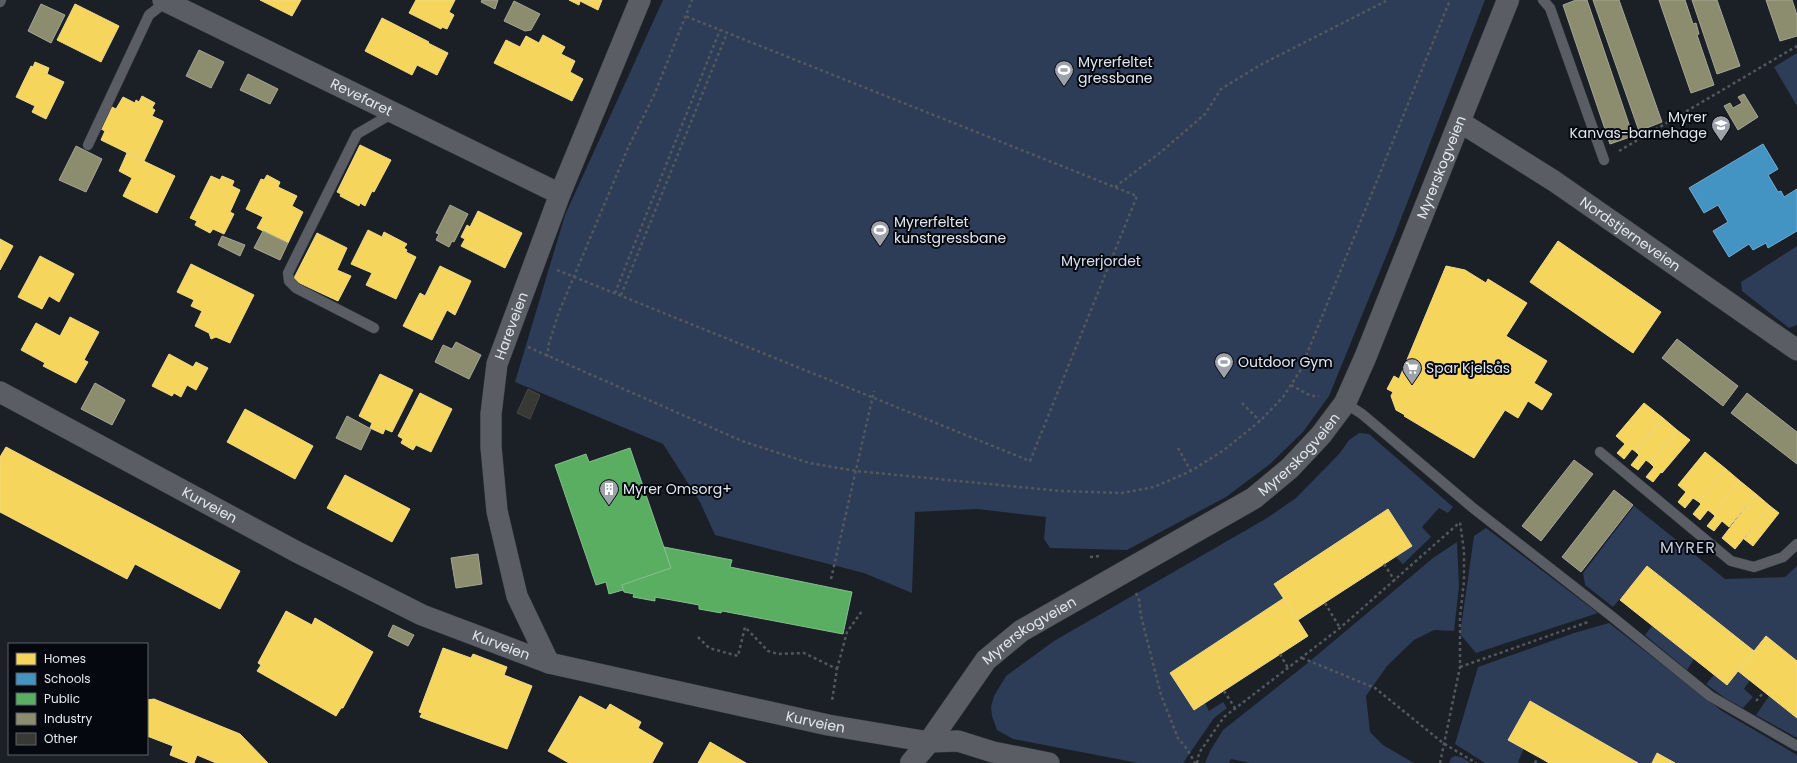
<svg xmlns="http://www.w3.org/2000/svg" width="1797" height="763" font-family="Poppins,sans-serif">
<style>
.green{fill:#2d3c57}
.homes{fill:#f6d55c;stroke:#f0da89}
.schools{fill:#4393c3;stroke:#73acd1}
.public{fill:#5aae61;stroke:#83bf8c}
.industry{fill:#8c8c6e;stroke:#a6a795}
.building{fill:#383835;stroke:#484747}
.lines{fill:none;stroke-linecap:round;stroke-linejoin:round}
.service-casing{stroke:#373940;stroke-width:11}
.minor-casing{stroke:#373940;stroke-width:22}
.tertiary-casing{stroke:#373940;stroke-width:23}
.path{stroke:#54585d;stroke-width:2.5;stroke-dasharray:3 3;stroke-linecap:butt}
.service{stroke:#5a5e64;stroke-width:10}
.minor{stroke:#5a5e64;stroke-width:21}
.tertiary{stroke:#5a5e64;stroke-width:22}
.labels{text-anchor:middle;stroke-width:4;stroke-linejoin:round;paint-order:stroke}
.poi-label{font-size:14px;fill:#e2e7f1;stroke:#05080e;text-anchor:start}
.street-label{font-size:14px;fill:#e2e7f1;stroke:#05080e}
.park-label{font-size:14px;fill:#d7e0f0;stroke:#05080e}
.quarter-label{font-size:16px;letter-spacing:1px;fill:#c1cbde;stroke:#05080e}
</style>
<rect width="100%" height="100%" fill="#1b1f26"/>
<g class="green">
<path d="M663,0H1485L1394,237L1329,396L1303,432L1270,464L1226,497L1127,550L1050,548L1044,539L1046,517L977,509L915,512L912,593L864,573L715,535L700,502L663,444L515,382L565,215Z"/>
<path d="M1797,53V106L1774,67Z"/>
<path d="M1797,246V325L1789,328L1742,291L1741,282Z"/>
<path d="M1359,433L1369,434L1453,507L1448,513L1439,508L1422,527L1431,537L1403,564L1396,557L1412,546L1388,509L1274,583L1284,598L1170,673L1194,710L1205,703L1209,711L1223,702L1227,708L1214,718L1183,763H1138L1013,739L997,730L992,716L991,707L994,696L1006,676L1054,641L1267,518L1296,498L1339,454L1349,440Z"/>
<path d="M1634,506L1725,579L1785,577L1797,566V661L1766,636L1754,651L1648,566L1613,607L1585,585L1583,573Z"/>
<path d="M1486,528L1598,613L1476,653L1460,634L1474,536Z"/>
<path d="M1457,542L1459,586L1454,631L1434,630L1414,640L1387,666L1366,696L1370,732L1383,745L1414,763H1250L1231,759L1229,763H1205L1210,751L1223,730L1304,666L1433,558Z"/>
<path d="M1609,623L1722,711L1797,755V763H1675L1657,753L1652,763H1638L1530,701L1508,739L1524,748L1518,762L1519,763H1485L1455,744L1478,667L1574,633Z"/>
<path d="M1652,626L1694,659L1687,670L1645,635Z"/>
<path d="M1738,671L1750,680L1744,689L1753,697L1743,708L1725,698L1706,684L1714,675L1727,685Z"/>
<path d="M1769,696L1797,718V738L1756,715Z"/>
<path d="M1455,756L1461,757L1471,763H1449L1451,758Z"/>
</g>
<g class="homes">
<path d="M260,0H301L292,16Z"/>
<path d="M416,0H455L449,12L454,15L447,29L442,27L441,29L409,13Z"/>
<path d="M569,0H602L598,10L580,1L579,5Z"/>
<path d="M75,4L119,26L101,62L57,40Z"/>
<path d="M382,18L429,42L428,43L448,53L437,75L417,65L412,75L365,51Z"/>
<path d="M543,35L565,47L561,54L575,61L570,72L583,79L572,101L494,63L506,40L520,47L526,36L539,43Z"/>
<path d="M35,62L49,68L47,74L64,82L46,119L32,112L35,106L16,97L31,66L33,67Z"/>
<path d="M142,96L155,103L152,108L155,110L152,116L163,121L144,161L101,140L105,131L101,129L112,107L116,109L123,97L135,103L136,100L139,102Z"/>
<path d="M360,145L391,160L374,192L372,191L365,206L360,203L359,206L340,196L341,194L337,192Z"/>
<path d="M127,153L175,176L157,213L123,196L132,178L119,171Z"/>
<path d="M267,175L280,182L278,187L297,196L292,206L303,212L288,243L257,228L263,217L246,209L261,179L264,180Z"/>
<path d="M211,176L220,180L222,176L234,181L232,186L240,190L230,212L234,214L224,234L213,229L210,233L195,225L197,221L190,218Z"/>
<path d="M478,211L522,233L505,268L461,246L465,239L461,237L467,225L470,227Z"/>
<path d="M368,230L382,237L384,232L407,244L404,248L407,250L406,252L416,257L396,299L366,285L372,273L351,264Z"/>
<path d="M317,233L347,248L337,270L351,276L338,301L293,280Z"/>
<path d="M0,239L13,246L0,270Z"/>
<path d="M1558,241L1661,312L1633,353L1530,282Z"/>
<path d="M40,256L74,274L59,302L49,296L42,309L18,297Z"/>
<path d="M191,264L254,295L230,343L216,337L211,339L209,333L195,326L202,311L191,306L194,300L177,292Z"/>
<path d="M440,266L471,281L455,315L447,310L432,340L403,326L420,293L425,296Z"/>
<path d="M1446,266L1465,270L1486,283L1488,279L1527,303L1506,336L1547,361L1534,383L1552,394L1542,410L1528,401L1518,418L1505,410L1474,458L1404,416L1405,415L1396,410L1391,396L1393,392L1387,389L1394,376L1399,379Z"/>
<path d="M70,317L99,332L84,360L88,362L76,383L43,366L45,363L21,350L36,323L60,336Z"/>
<path d="M169,354L193,367L196,362L208,368L196,390L187,385L181,397L174,393L172,396L152,386Z"/>
<path d="M380,374L413,390L392,432L385,429L383,434L370,428L372,423L359,416Z"/>
<path d="M420,393L452,409L431,452L416,445L413,450L401,443L403,439L398,436Z"/>
<path d="M1644,403L1663,418L1636,452L1632,449L1624,459L1617,453L1625,444L1616,436Z"/>
<path d="M245,409L313,446L295,479L227,442Z"/>
<path d="M1663,418L1677,430L1650,463L1646,460L1638,470L1631,465L1639,455L1636,452Z"/>
<path d="M1677,430L1690,440L1662,473L1661,472L1653,482L1646,477L1654,467L1650,463Z"/>
<path d="M6,447L240,571L220,609L135,564L127,579L0,512V457Z"/>
<path d="M1705,452L1726,469L1699,502L1693,498L1685,508L1678,502L1686,492L1678,485Z"/>
<path d="M1726,469L1740,481L1713,514L1708,510L1700,520L1693,514L1701,504L1699,502Z"/>
<path d="M345,475L410,509L392,542L327,508Z"/>
<path d="M1740,481L1756,494L1729,527L1722,521L1714,531L1707,526L1715,516L1713,514Z"/>
<path d="M1756,494L1770,506L1735,549L1722,538Z"/>
<path d="M1770,506L1779,513L1753,546L1744,539Z"/>
<path d="M1388,509L1412,546L1298,620L1274,584Z"/>
<path d="M1647,566L1754,651L1727,685L1620,600Z"/>
<path d="M1284,598L1308,636L1194,710L1170,673Z"/>
<path d="M286,611L312,625L315,618L373,652L343,708H341L336,716L257,671L261,665L258,663Z"/>
<path d="M1766,636L1797,661V718L1738,671Z"/>
<path d="M443,648L471,658L473,654L507,667L504,675L532,686L507,749L420,717L422,713L419,712Z"/>
<path d="M580,696L606,710L610,704L641,722L638,728L663,743L652,763H569L548,751Z"/>
<path d="M154,699L240,734L268,763H216L197,755L194,763H190L170,755L173,746L147,736V700Z"/>
<path d="M1530,701L1638,763H1549L1544,760L1508,740Z"/>
<path d="M710,742L746,763H698Z"/>
<path d="M1657,753L1675,763H1652Z"/>
</g>
<path class="schools" d="M1763,144L1778,169L1768,175L1778,192L1781,191L1784,197L1797,189V231L1768,248L1766,243L1753,250L1749,244L1729,257L1713,231L1728,222L1718,205L1704,213L1689,188Z"/>
<g class="public">
<path d="M630,448L671,568L622,585L623,590L609,594L606,582L596,585L555,465L586,454L589,462Z"/>
<path d="M664,547L732,560L730,567L852,592L843,634L722,611L721,613L699,609V605L655,597V601L633,597L634,594L624,592L622,585L671,568Z"/>
</g>
<g class="industry">
<path d="M482,0H498L495,9L481,2Z"/>
<path d="M1576,0H1587L1633,136L1610,144L1563,5Z"/>
<path d="M1593,0H1619L1662,122L1639,131Z"/>
<path d="M1659,0H1685L1693,24L1696,23L1699,34L1697,35L1714,85L1691,93Z"/>
<path d="M1692,0H1717L1740,66L1717,74Z"/>
<path d="M1766,0H1792L1797,15V36L1780,41Z"/>
<path d="M514,1L540,14L531,30L525,31L504,21Z"/>
<path d="M41,4L65,15L51,43L28,31Z"/>
<path d="M199,50L224,62L211,88L186,76Z"/>
<path d="M248,74L278,89L270,104L240,90Z"/>
<path d="M1744,94L1758,117L1738,130L1724,106L1730,103L1733,108L1742,103L1738,97Z"/>
<path d="M76,146L102,159L86,192L59,180Z"/>
<path d="M450,205L468,214L454,242L452,241L449,247L436,240L439,234L436,233Z"/>
<path d="M263,231L288,243L280,260L254,248Z"/>
<path d="M222,236L245,245L240,256L218,245Z"/>
<path d="M1677,339L1738,386L1723,406L1662,358Z"/>
<path d="M456,342L481,355L469,379L435,362L443,345L452,349Z"/>
<path d="M95,383L125,400L112,425L81,409Z"/>
<path d="M1747,393L1797,432V464L1731,413Z"/>
<path d="M347,416L371,429L361,450L336,438Z"/>
<path d="M1574,460L1593,474L1541,541L1522,526Z"/>
<path d="M1614,490L1633,505L1581,572L1562,557Z"/>
<path d="M478,554L482,584L456,588L451,558Z"/>
<path d="M393,625L414,635L408,646L388,636Z"/>
</g>
<path class="building" d="M528,389L540,395L530,419L517,413Z"/>
<g class="lines">
<defs>
<g id="service">
<path d="M1543,0L1550,8L1604,160"/>
<path d="M0,2L1,0"/>
<path d="M88,145L149,15L167,1"/>
<path d="M374,328L296,288L289,281L288,273L357,134L393,113"/>
<path d="M1345,403L1362,414L1473,508L1610,615L1710,696L1797,746"/>
<path d="M1600,452L1731,561L1754,567L1783,557L1797,544"/>
</g>
<g id="minor">
<path id="s1" d="M163,0L560,194"/>
<path id="s2" d="M1460,122L1554,181L1797,350"/>
<path id="s3" d="M0,392L297,552L422,615L549,663L828,725L929,742L958,741L993,752L1049,763"/>
<path id="s4" d="M549,663L517,596L497,511L491,447V414L497,364L560,194L640,0"/>
</g>
<g id="tertiary">
<path id="s5" d="M911,763L929,742L986,660L1021,631L1254,498L1290,468L1321,435L1345,403L1365,358L1508,0"/>
</g>
</defs>
<use href="#service" class="service-casing"/>
<use href="#minor" class="minor-casing"/>
<use href="#tertiary" class="tertiary-casing"/>
<g class="path">
<path d="M1619,151L1797,46"/>
<path d="M1115,187L1161,152L1205,114L1221,89L1262,64L1388,0"/>
<path d="M557,270L1030,461L1137,196L685,16"/>
<path d="M615,293L720,30"/>
<path d="M621,295L727,33"/>
<path d="M528,347L742,441L809,463L856,471L1061,491L1122,493L1154,487L1191,471L1224,450L1260,421L1283,397L1300,371L1450,0"/>
<path d="M547,357L549,343L559,312L628,148L655,93L692,0"/>
<path d="M1291,385L1311,396H1319"/>
<path d="M1242,403L1260,421"/>
<path d="M1178,448L1191,471"/>
<path d="M1090,557L1100,556"/>
<path d="M1384,564L1395,581"/>
<path d="M831,579L874,391"/>
<path d="M1136,593L1139,600L1141,616L1161,695L1178,738L1187,749L1195,763"/>
<path d="M1325,603L1340,628"/>
<path d="M698,637L709,648L738,656L745,627L768,651L778,654L804,653L837,669L832,701"/>
<path d="M1280,654L1288,668"/>
<path d="M1302,658L1375,688L1443,743L1476,763"/>
<path d="M1460,667L1588,622"/>
<path d="M837,669L847,632L862,611"/>
<path d="M1224,691L1235,708"/>
<path d="M1756,701L1764,692"/>
<path d="M1197,763L1199,753L1224,717L1340,628L1459,523"/>
<path d="M1440,763L1460,667V617L1464,581V551L1460,522"/>
<path d="M1535,763L1538,757"/>
</g>
<use href="#service" class="service"/>
<use href="#minor" class="minor"/>
<use href="#tertiary" class="tertiary"/>
</g>
<defs>
<symbol id="stadium-pin" viewBox="-11 -11 22 30"><path d="M0 17L-7.5 6A9.5 9.5 0 1 1 7.5 6Z" fill="#9ca1aa" stroke="#05080e"/><path d="M0-5a6.5 5 0 1 0 0 10a6.5 5 0 1 0 0-10ZM-3.5-1.8h7v3.6h-7Z" fill="#fff"/></symbol>
<symbol id="school-pin" viewBox="-11 -11 22 30"><path d="M0 17L-7.5 6A9.5 9.5 0 1 1 7.5 6Z" fill="#9ca1aa" stroke="#05080e"/><path d="M0-5L7-2L0 1L-7-2ZM-4 1L0 2.5L4 1V4Q0 6-4 4Z" fill="#fff"/></symbol>
<symbol id="supermarket-pin" viewBox="-11 -11 22 30"><path d="M0 17L-7.5 6A9.5 9.5 0 1 1 7.5 6Z" fill="#9ca1aa" stroke="#05080e"/><path d="M-6-5.5h2.5l.6 2H6L4.5 2H-2.5L-4.4-4H-6ZM-1.5 3.2a1.3 1.3 0 1 0 .1 0ZM3 3.2a1.3 1.3 0 1 0 .1 0Z" fill="#fff"/></symbol>
<symbol id="building-pin" viewBox="-11 -11 22 30"><path d="M0 17L-7.5 6A9.5 9.5 0 1 1 7.5 6Z" fill="#9ca1aa" stroke="#05080e"/><path d="M-4-6H4V6H1V3H-1V6H-4ZM-2.5-4.3h1.7v1.8h-1.7ZM.8-4.3h1.7v1.8H.8ZM-2.5-1h1.7V.8h-1.7ZM.8-1h1.7V.8H.8Z" fill="#fff"/></symbol>
</defs>
<g fill-rule="evenodd">
<use href="#stadium-pin" x="1053" y="59" width="22" height="30"/>
<use href="#school-pin" x="1710" y="114" width="22" height="30"/>
<use href="#stadium-pin" x="869" y="219" width="22" height="30"/>
<use href="#stadium-pin" x="1213" y="351" width="22" height="30"/>
<use href="#supermarket-pin" x="1401" y="357" width="22" height="30"/>
<use href="#building-pin" x="598" y="478" width="22" height="30"/>
</g>
<g class="labels">
<g class="poi-label">
<text x="1078" y="67">Myrerfeltet<tspan x="1078" dy="16">gressbane</tspan></text>
<text x="1707" y="122" text-anchor="end">Myrer<tspan x="1707" dy="16">Kanvas-barnehage</tspan></text>
<text x="894" y="227">Myrerfeltet<tspan x="894" dy="16">kunstgressbane</tspan></text>
<text x="1238" y="367">Outdoor Gym</text>
<text x="1426" y="373">Spar Kjelsås</text>
<text x="623" y="494">Myrer Omsorg+</text>
</g>
<g class="street-label">
<text dy="5" stroke="none"><textPath href="#s1" startOffset="221">Revefaret</textPath></text>
<text dy="5" stroke="none"><textPath href="#s5" startOffset="828">Myrerskogveien</textPath></text>
<text dy="5" stroke="none"><textPath href="#s2" startOffset="204">Nordstjerneveien</textPath></text>
<text dy="5" stroke="none"><textPath href="#s4" startOffset="350">Hareveien</textPath></text>
<text dy="5" stroke="none"><textPath href="#s5" startOffset="504">Myrerskogveien</textPath></text>
<text dy="5" stroke="none"><textPath href="#s3" startOffset="238">Kurveien</textPath></text>
<text dy="5" stroke="none"><textPath href="#s5" startOffset="180">Myrerskogveien</textPath></text>
<text dy="5" stroke="none"><textPath href="#s3" startOffset="562">Kurveien</textPath></text>
<text dy="5" stroke="none"><textPath href="#s3" startOffset="886">Kurveien</textPath></text>
</g>
<g class="park-label">
<text x="1101" y="266">Myrerjordet</text>
</g>
<g class="quarter-label">
<text x="1688" y="553">MYRER</text>
</g>
</g>
<rect x="8" y="643" width="140" height="112" fill="#05080e" stroke="#5d6169"/>
<rect x="16" y="653" width="20" height="12" fill="#f6d55c" stroke="#5d6169"/>
<text x="44" y="663" font-size="12" fill="#e2e7f1">Homes</text>
<rect x="16" y="673" width="20" height="12" fill="#4393c3" stroke="#5d6169"/>
<text x="44" y="683" font-size="12" fill="#e2e7f1">Schools</text>
<rect x="16" y="693" width="20" height="12" fill="#5aae61" stroke="#5d6169"/>
<text x="44" y="703" font-size="12" fill="#e2e7f1">Public</text>
<rect x="16" y="713" width="20" height="12" fill="#8c8c6e" stroke="#5d6169"/>
<text x="44" y="723" font-size="12" fill="#e2e7f1">Industry</text>
<rect x="16" y="733" width="20" height="12" fill="#383835" stroke="#5d6169"/>
<text x="44" y="743" font-size="12" fill="#e2e7f1">Other</text>
</svg>
